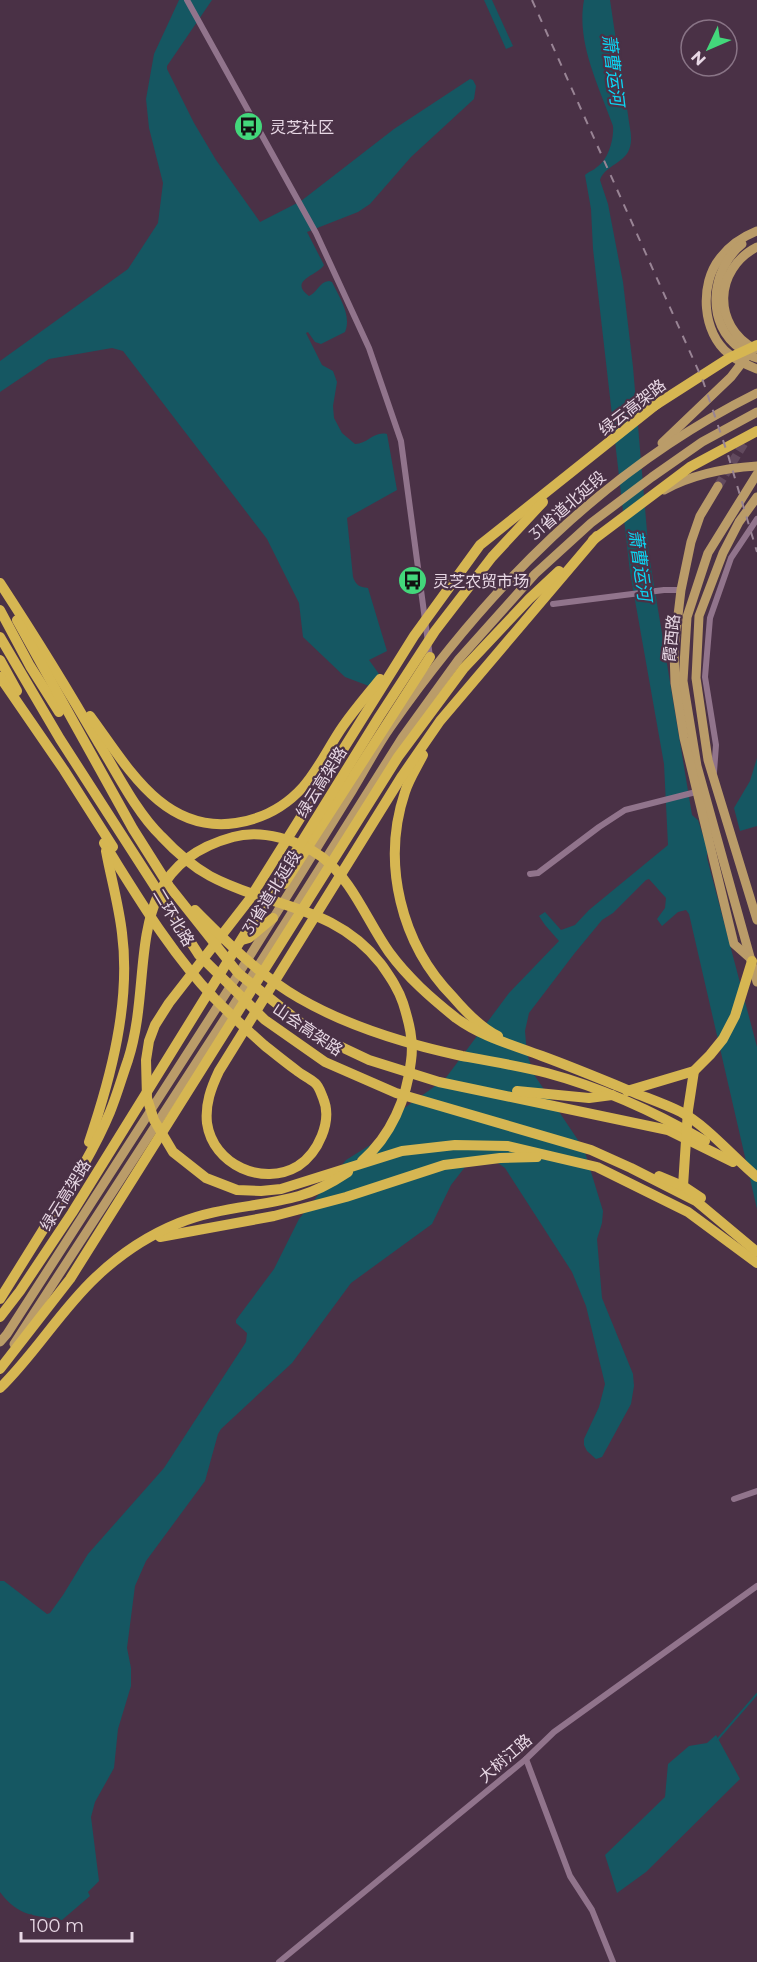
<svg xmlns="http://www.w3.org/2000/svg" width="757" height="1962" font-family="Montserrat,'Noto Sans SC',sans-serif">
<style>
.water{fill:#155762}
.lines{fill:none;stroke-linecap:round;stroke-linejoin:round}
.stream{stroke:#155762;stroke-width:2}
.primary-tunnel{stroke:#624a5e;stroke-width:9;stroke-dasharray:9 4.5;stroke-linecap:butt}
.street{stroke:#91748c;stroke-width:6}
.primary{stroke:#ba9c69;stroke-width:9}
.highway{stroke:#d6b652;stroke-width:10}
.rail{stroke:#998495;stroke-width:2;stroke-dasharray:8 8;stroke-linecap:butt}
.labels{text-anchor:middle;stroke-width:4.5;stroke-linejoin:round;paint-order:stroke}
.poi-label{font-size:16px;fill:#e8d8e5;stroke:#4a3146;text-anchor:start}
.street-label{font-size:16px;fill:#e8d8e5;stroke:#4a3146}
.water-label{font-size:18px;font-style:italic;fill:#0bd6f3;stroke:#4a3146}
</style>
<rect width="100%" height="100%" fill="#4a3146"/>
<g class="water">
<path d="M179,0H212L167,66V69L194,123L216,160L260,222L301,201L394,129L470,79L473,80L476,86L474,99L411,157L370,204L358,212L307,232L324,265C317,276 288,280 309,296C317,293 319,282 329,281L332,282C339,297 352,315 345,332L321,344L315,342L308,332L306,333L322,365L333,371L337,382L333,406L334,418L342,433L355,444C368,444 373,431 387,434L397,490L347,518L353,577C356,585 359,587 368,588L387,651L369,660L384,681L377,689L345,677L303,637L299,603L267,539L123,351L112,348L49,359L0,392V361L128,269L158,223L163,183L149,128L146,99L154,54Z"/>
<path d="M484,0H492L513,46L506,49Z"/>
<path d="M584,0H610C615,38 623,76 628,115C629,125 633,137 630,147C626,163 605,165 600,180L608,204L623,282L633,367L649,555L692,815L698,820L707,848V858L757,1047V1209L689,914L686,910L678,912L662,926L657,919L665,908L666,898L649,879L646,880L613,913L602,920L574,954L529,1013L525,1031L527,1054L535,1076L584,1149L603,1211L602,1223L597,1239L602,1298L633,1374L634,1386L631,1404L602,1457L596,1459L587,1451L584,1445V1439L599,1407L605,1384L586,1306L572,1272L505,1168L498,1163L465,1167L451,1185L432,1224L351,1283L292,1363L221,1429L218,1434L205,1481L146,1561L135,1586L127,1648L131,1668V1686L118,1729L114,1768L95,1802L91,1817L99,1881L88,1892L90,1896L62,1920C33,1915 19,1917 0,1892V1581H4L47,1614L50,1613L63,1595L88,1554L164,1468L246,1342L247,1333L236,1323V1320L274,1269L299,1219L346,1160L375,1142L396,1114L445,1079L509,993L559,941L545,925L539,916L545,912L561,930L575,925L589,910L668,845L664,764L630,572L593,249L591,209L585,175C589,171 593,171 597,167C609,159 614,138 613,126C599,86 576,43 584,0Z"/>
<path d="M757,758V826L740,831L734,808L750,781Z"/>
<path d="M716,1735L740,1779L646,1872L617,1893L605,1855L665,1797L668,1764L689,1746L707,1743Z"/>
</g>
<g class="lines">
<path class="stream" d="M717,1740L757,1694"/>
<path class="primary-tunnel" d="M718,486L746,440"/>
<g class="street">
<path d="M187,0L316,233L369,348L401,441L430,657"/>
<path d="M553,604L664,590H681"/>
<path d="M714,772L716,745L705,677L710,618L731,558L757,519"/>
<path d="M530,874L538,873L599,827L625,810L696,792"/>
<path d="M734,1499L757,1491"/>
<path d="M526,1759L570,1876L592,1910L613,1962"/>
<path d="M279,1962L526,1759L554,1732L757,1586"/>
</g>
<g class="primary">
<path d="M757,231C742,237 730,245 720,258C699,284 702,333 729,354C737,361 747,365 757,369"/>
<path d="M742,244C710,270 705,325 741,349C746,353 751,357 757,358"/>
<path d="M755,349C712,326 714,269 757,247"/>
<path d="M662,443L731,377L754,347"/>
<path d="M757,474L708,553L687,617L683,681L697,766L757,982"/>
<path d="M718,486L700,516L691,542L681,590L674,649L675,683L684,738L734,944L751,959"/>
<path d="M664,490C693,474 725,468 757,466"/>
<path d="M757,497L739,522L723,553L699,616L696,678L708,760L757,920"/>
<path d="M0,1342L7,1334C84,1214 162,1094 239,973C277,913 314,852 352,791C365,770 376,748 390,728C487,589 604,469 757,393"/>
<path d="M14,1344L233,1006L402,738L459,659L535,574L591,523L652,477L702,442L757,412"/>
</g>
<g class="highway">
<path d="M658,403L480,545L414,636L249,900L169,1003L155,1025L149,1041L146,1060L147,1098L154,1120L173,1152L206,1178L237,1190L261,1191L281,1189L402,1151L455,1145L508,1146L597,1167L688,1212L757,1263"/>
<path d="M654,406L729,358L757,345"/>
<path d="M593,540L690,467L757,431"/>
<path d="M0,583C34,635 67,688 98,742C116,771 136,812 161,836C175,851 192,866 210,876C270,908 335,905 381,964C390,977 398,988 403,1003C409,1022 414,1041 411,1061C407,1098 391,1136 362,1161"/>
<path d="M0,610L30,666L59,712"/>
<path d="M17,620L133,829L169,886L238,973L316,1035L369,1060L439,1082L668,1130L733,1162"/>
<path d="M0,637L60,739L199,955L265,1020L325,1062L396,1093L591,1150L631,1168L696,1201L757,1252"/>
<path d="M0,660L17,691"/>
<path d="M0,677L64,770L113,847"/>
<path d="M90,716C127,766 163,834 236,823C262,819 285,807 303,787C319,769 329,746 343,726C355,709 368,694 380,679"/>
<path d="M423,755C417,767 409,779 405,792C381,863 401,944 453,997C465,1011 481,1028 498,1036"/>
<path d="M104,843C138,897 170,952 214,998C230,1014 247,1030 264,1045C274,1053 285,1062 296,1070C302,1075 309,1078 315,1083C319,1086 321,1093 323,1098C333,1121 318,1153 298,1166C263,1187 213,1165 207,1123C205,1104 211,1088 219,1071L402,776L440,721L597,536"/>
<path d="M284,884L430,657"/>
<path d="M195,910C228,943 259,975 299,998C349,1027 406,1044 462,1056C490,1061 519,1066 547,1073C603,1088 655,1112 705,1141"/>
<path d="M242,940L249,938L273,918"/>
<path d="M517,1091L589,1098L612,1095"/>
<path d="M627,1091L694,1071L710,1055L723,1039L735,1016L752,961"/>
<path d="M89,1142C111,1077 131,1002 122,933C119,906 111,878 106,851"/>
<path d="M659,1176L683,1186L701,1198"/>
<path d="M683,1186L688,1110L694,1071"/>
<path d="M45,1228C68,1191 93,1153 110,1112C117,1095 122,1077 128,1060C156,974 118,868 233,837C261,829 299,840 322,857C353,881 367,921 389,952C408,978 431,998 456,1018C482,1037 513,1045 542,1056C572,1067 601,1079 630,1091C647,1098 665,1104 681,1112C707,1126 734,1158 757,1177"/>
<path d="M160,1237L274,1216L346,1197L444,1165L500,1158L537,1157"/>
<path d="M0,1299L48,1222"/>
<path d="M0,1317L20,1291L72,1213L379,717L435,631L492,557L543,502"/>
<path d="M0,1369L70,1279L398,757L464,668L529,599L559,571"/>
<path d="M0,1388C35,1354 60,1311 95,1278C119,1255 149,1235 179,1223C217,1207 260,1207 299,1196C317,1191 333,1182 348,1172"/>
</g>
<path class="rail" d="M532,0L703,381L728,455L757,552"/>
</g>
<defs>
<symbol id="bus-disc" viewBox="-11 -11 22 22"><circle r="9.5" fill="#43d77b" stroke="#4a3146"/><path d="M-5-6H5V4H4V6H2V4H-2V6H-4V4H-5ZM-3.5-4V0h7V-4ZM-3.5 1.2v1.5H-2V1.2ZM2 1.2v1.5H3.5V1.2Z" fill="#111"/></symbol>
</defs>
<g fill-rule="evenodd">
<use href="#bus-disc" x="232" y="110" width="33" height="33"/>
<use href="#bus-disc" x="396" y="564" width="33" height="33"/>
</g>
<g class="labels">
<g class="poi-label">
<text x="270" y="133">灵芝社区</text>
<text x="433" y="587">灵芝农贸市场</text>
</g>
<g class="street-label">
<text transform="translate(632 407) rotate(-38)" y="6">绿云高架路</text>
<text transform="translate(567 505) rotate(-41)" y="6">31省道北延段</text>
<text transform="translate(671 638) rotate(-84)" y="6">霞西路</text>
<text transform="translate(321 782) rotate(-58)" y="6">绿云高架路</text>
<text transform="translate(271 892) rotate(-58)" y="6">31省道北延段</text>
<text transform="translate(174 917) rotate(59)" y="6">二环北路</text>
<text transform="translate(308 1029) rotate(34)" y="6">山会高架路</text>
<text transform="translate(65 1195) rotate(-58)" y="6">绿云高架路</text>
<text transform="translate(505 1758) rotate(-41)" y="6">大树江路</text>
</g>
<g class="water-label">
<text transform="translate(613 70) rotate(83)" y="6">萧曹运河</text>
<text transform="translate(640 565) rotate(82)" y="6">萧曹运河</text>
</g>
</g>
<g transform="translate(709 48) rotate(226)"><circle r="28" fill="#4a3146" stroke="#897486" stroke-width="1.5"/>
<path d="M0-4.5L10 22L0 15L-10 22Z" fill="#43d77b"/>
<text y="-9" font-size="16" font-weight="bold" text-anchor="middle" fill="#e8d8e5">N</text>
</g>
<path d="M21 1932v9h111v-9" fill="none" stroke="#e8d8e5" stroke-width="3"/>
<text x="30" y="1932" font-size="18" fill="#e8d8e5" stroke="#4a3146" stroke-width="4.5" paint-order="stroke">100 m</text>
</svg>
